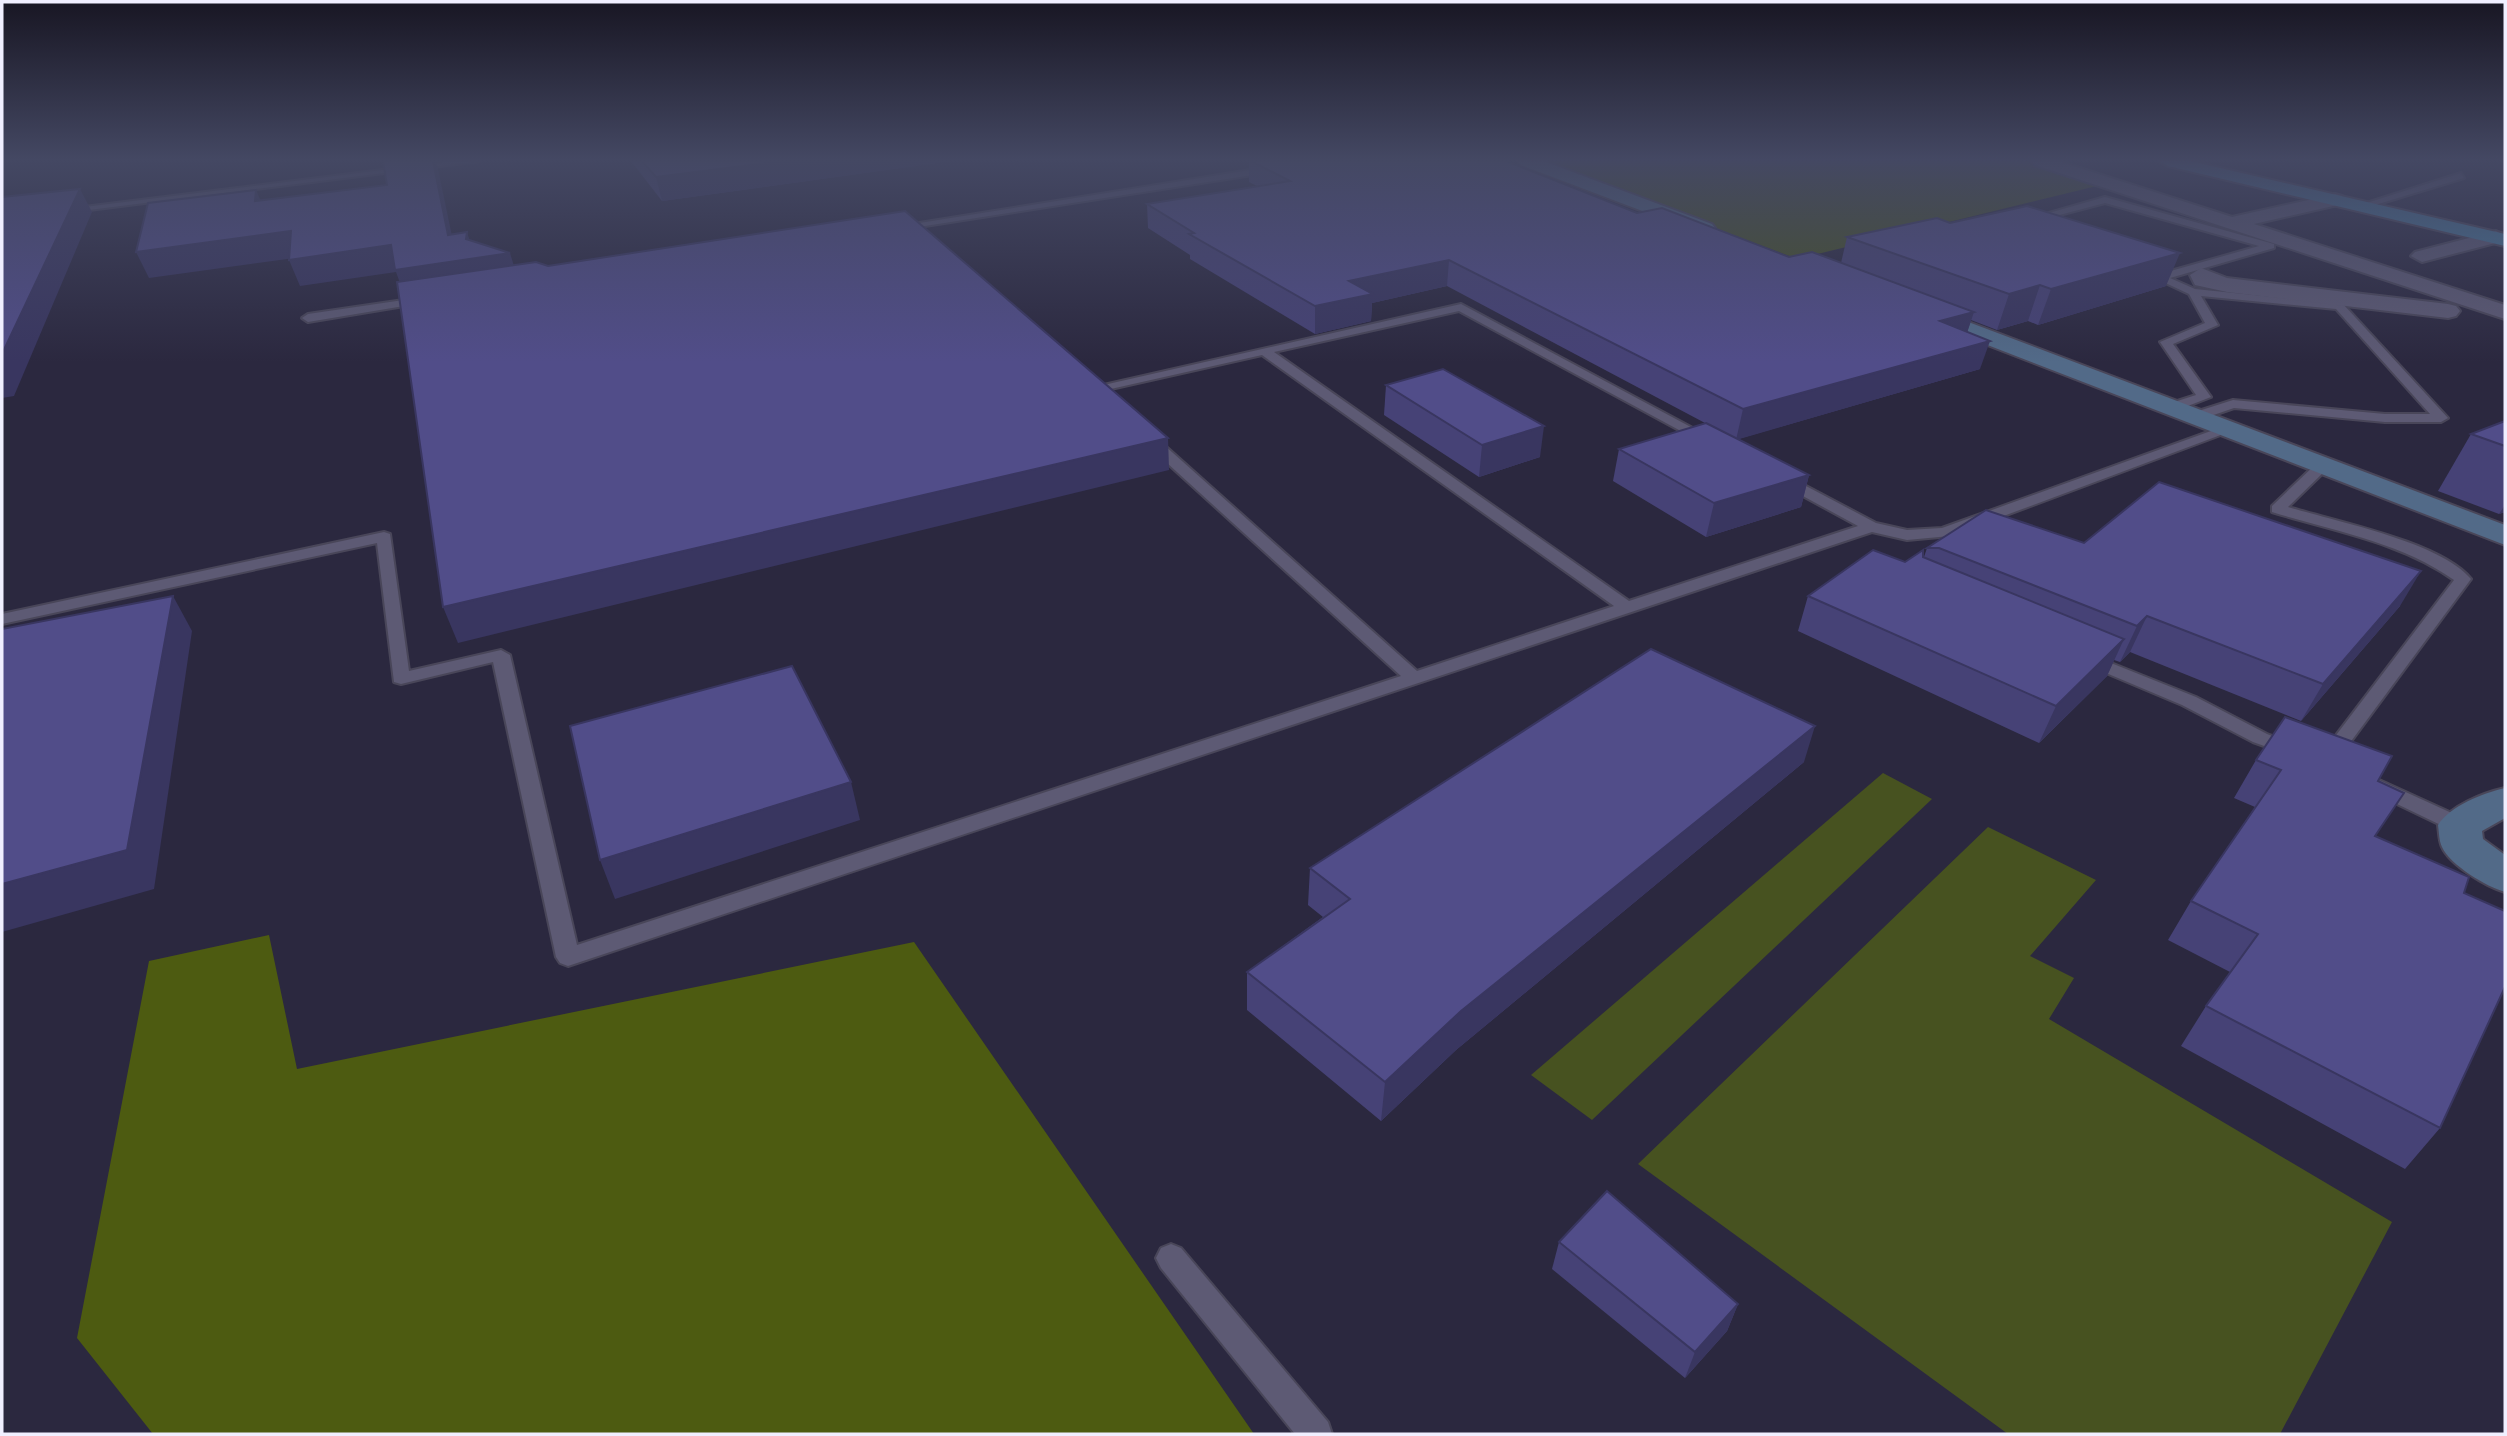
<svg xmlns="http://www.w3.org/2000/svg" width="2507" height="1436" font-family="'Noto Sans',sans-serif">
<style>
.green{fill:#475220}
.forest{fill:#4d5b11}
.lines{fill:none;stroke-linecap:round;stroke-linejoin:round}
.lane-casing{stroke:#494659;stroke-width:4}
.street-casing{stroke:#494659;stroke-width:4}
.secondary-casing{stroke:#494659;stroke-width:4}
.primary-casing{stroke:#494659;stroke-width:4}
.lane{fill:#5d5a74;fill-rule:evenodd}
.street{fill:#5d5a74;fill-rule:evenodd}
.secondary{fill:#526a88;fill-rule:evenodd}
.primary{fill:#47799c;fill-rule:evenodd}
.wall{fill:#464276}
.shaded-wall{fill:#393660}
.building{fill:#514d89;stroke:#393660;stroke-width:2}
</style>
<rect width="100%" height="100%" fill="#2b283f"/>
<g class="green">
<path d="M1537,161H2029L2101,185L1797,259Z"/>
<path d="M1883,773L1932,799L1592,1120L1531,1075Z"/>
<path d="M1988,827L2096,880L2030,956L2074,978L2049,1019L2392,1222L2280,1434H2008L1638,1164Z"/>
</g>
<path class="forest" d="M269,935L297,1069L914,942L1254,1434H153L77,1338L149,961Z"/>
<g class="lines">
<defs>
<g id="lane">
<path d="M455,161H480L65,213L60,210Z"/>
<path d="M1275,166L1278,171L893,231L888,228Z"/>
<path d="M2461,173L2464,178L2365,208L2357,206Z"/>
<path d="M2105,197L2274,244V248L2170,278L2195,289L2343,304L2448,418L2441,422H2385L2234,408L2199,420H2189V414L2233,400L2385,414H2430L2336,309L2201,296L2218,325L2173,344L2211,397L2175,411H2165V405L2196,395L2160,342L2205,323L2189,294L2142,272L2147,269L2160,274L2259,246L2105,203L2029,223L2024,220Z"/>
<path d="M424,297L428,298V302L308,322L302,318L308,314Z"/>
<path d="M1461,304L1715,440L1703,443L1459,311L1274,352L1629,601L1858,526L1779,483V477H1789L1876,523L1907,530L1942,528L2222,427L2234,430L1950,536L1907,540L1872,532L568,966L560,963L556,957L493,662L401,684L394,682L377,543L2,624V614L384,532L390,534L409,671L501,650L510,655L577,945L1401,676L1144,442V436H1154L1417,671L1614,606L1262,355L1093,393L1086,389Z"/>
<path d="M2322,462L2329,466L2327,469L2288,507C2334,521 2441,542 2471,579L2335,763H2321L2318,759L2321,755L2454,580C2401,542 2333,531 2272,512V506L2317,463Z"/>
<path d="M2086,653L2196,697L2267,734L2299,746L2302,750L2292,756L2253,742L2182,705L2080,662L2077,658Z"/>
<path d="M2377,779L2467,820L2470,825L2467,830H2451L2370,791L2367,786L2370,781Z"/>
<path d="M1171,1244L1181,1248L1328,1422L1332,1434H1295L1161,1268L1156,1258L1161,1248Z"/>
</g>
<g id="street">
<path d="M2032,161H2058L2232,217L2335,194L2342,196L2344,200L2342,204L2254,224L2505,305V319L2035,165Z"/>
<path d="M2496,231L2505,236L2503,241L2422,262L2411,256L2415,252Z"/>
<path d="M2201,268L2227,278L2448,304L2456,306L2460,311L2456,316L2448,318L2227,292L2195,285L2190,275Z"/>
</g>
<g id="secondary">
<path d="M1518,161H1543L1712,224L1715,228L1705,234L1698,232L1521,165Z"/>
<path d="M1918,303L2505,525V545L1910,315L1906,310L1910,305Z"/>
<path d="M2505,788V818L2482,831L2483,839L2505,855V892C2487,887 2450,865 2442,847C2439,841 2439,832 2438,825C2450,806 2483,793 2505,788Z"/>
</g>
<path id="primary" d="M2159,161H2190L2505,234V246L2168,166Z"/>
</defs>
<use href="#lane" class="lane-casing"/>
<use href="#street" class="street-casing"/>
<use href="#secondary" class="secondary-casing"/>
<use href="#primary" class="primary-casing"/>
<use href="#lane" class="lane"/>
<use href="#street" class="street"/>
<use href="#secondary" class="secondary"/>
<use href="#primary" class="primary"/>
</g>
<g class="wall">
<path d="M631,161H951L662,201Z"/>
<path d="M1249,161H1506L1637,213L1789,257L1841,263L1847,237L1950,223L2166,286L2038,325L2028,321L1997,330L1971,320L1967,332L1980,369L1738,439L1809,475L1801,507L1706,537L1613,481L1619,449L1705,423L1447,286L1372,303L1371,321L1315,334L1190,259V255L1148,228L1147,204L1257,186L1249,182Z"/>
<path d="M1386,385L1540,457L1479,477L1384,415Z"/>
<path d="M2505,421V512L2499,514L2438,491L2471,434Z"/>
<path d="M2084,543L2400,606L2301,721L2130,652L2120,662L2114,660L2107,676L2039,743L1798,631L1808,596L1905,562L1924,557L1927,548Z"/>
<path d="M2256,760L2378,781L2375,837L2464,893L2440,1128L2405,1169L2181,1046L2206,1006L2230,972L2168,940L2191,901L2255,807L2234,798Z"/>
<path d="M1804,762L1456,1050L1381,1121L1247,1010V972L1323,917L1308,905L1310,868Z"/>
<path d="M1559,1242L1738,1304L1727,1331L1685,1378L1552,1269Z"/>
</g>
<g class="shaded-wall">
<path d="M386,161H436L438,169L457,260Z"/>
<path d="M782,161H951L662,201L656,177Z"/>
<path d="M80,189L92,212L14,396L2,398V354Z"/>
<path d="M256,190L266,213L255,201Z"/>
<path d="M291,231L302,257L149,278L136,252Z"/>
<path d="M467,232L475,257L510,253L518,279L405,297L396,272L300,286L289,260L391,245L466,239Z"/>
<path d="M2180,253L2166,286L2038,325L2051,289Z"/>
<path d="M1449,260L1447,286L1372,303L1371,321L1315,334V306L1349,281Z"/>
<path d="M2040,285L2028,321L1997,330L2009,294Z"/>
<path d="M1974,312L1965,339L1940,321Z"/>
<path d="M1990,341L1980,369L1736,440L1743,409Z"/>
<path d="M1544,426L1540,457L1479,477L1482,445Z"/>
<path d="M1168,438L1169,470L458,643L443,607Z"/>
<path d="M1809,475L1801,507L1706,537L1714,503Z"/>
<path d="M2505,505V512L2499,514Z"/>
<path d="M2421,571L2400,606L2301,721L2323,684Z"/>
<path d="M173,596L192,631L154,889L2,932V884Z"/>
<path d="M2147,616L2130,652L2120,662L2137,626Z"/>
<path d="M2124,639L2107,676L2039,743L2056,706Z"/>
<path d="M1815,726L1804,762L1456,1050L1381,1121L1385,1082L1461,1011Z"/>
<path d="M851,782L860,820L615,899L600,860Z"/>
<path d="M1738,1304L1727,1331L1685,1378L1695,1352Z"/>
</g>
<g class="building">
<path d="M383,161H433L448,235L467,232L466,239L510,253L395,270L391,245L289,260L291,231L136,252L148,203L256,190L255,201L387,185Z"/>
<path d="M642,161H782L656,177Z"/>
<path d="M1251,161H1506L1637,213L1662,208L1789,257L1812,252L1974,312L1940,321L1990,341L1743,409L1449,260L1349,281L1373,294L1315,306L1189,234L1194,233L1147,204L1290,181Z"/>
<path d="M80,189L2,354V197Z"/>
<path d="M2027,206L2180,253L2051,289L2040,285L2009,294L1847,237L1937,218L1950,223Z"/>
<path d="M905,211L1168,438L443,607L397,282L536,262L548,266Z"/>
<path d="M1443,369L1544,426L1482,445L1386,385Z"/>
<path d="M2505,421V446L2471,434Z"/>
<path d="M1706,423L1809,475L1714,503L1619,449Z"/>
<path d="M2159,482L2421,571L2323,684L2147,616L2137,626L1939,548H1927L1986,510L2084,543Z"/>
<path d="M1873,550L1905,562L1923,550V557L2124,639L2056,706L1808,596Z"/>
<path d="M173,596L127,850L2,884V629Z"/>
<path d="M1651,649L1815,726L1461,1011L1385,1082L1247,972L1350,899L1310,868Z"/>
<path d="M792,666L851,782L600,860L570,726Z"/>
<path d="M2285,717L2392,756L2378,781L2404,793L2375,836L2469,877L2464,893L2505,911V987L2440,1128L2206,1006L2258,934L2191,901L2281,770L2256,760Z"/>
<path d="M1607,1191L1738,1304L1695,1352L1559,1242Z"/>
</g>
<linearGradient id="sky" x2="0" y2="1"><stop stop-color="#181623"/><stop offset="0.44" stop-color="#444863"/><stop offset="1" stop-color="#444863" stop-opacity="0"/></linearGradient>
<rect width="2507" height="362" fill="url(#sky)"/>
<rect width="2507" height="1436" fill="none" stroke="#f0efff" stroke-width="7"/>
</svg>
